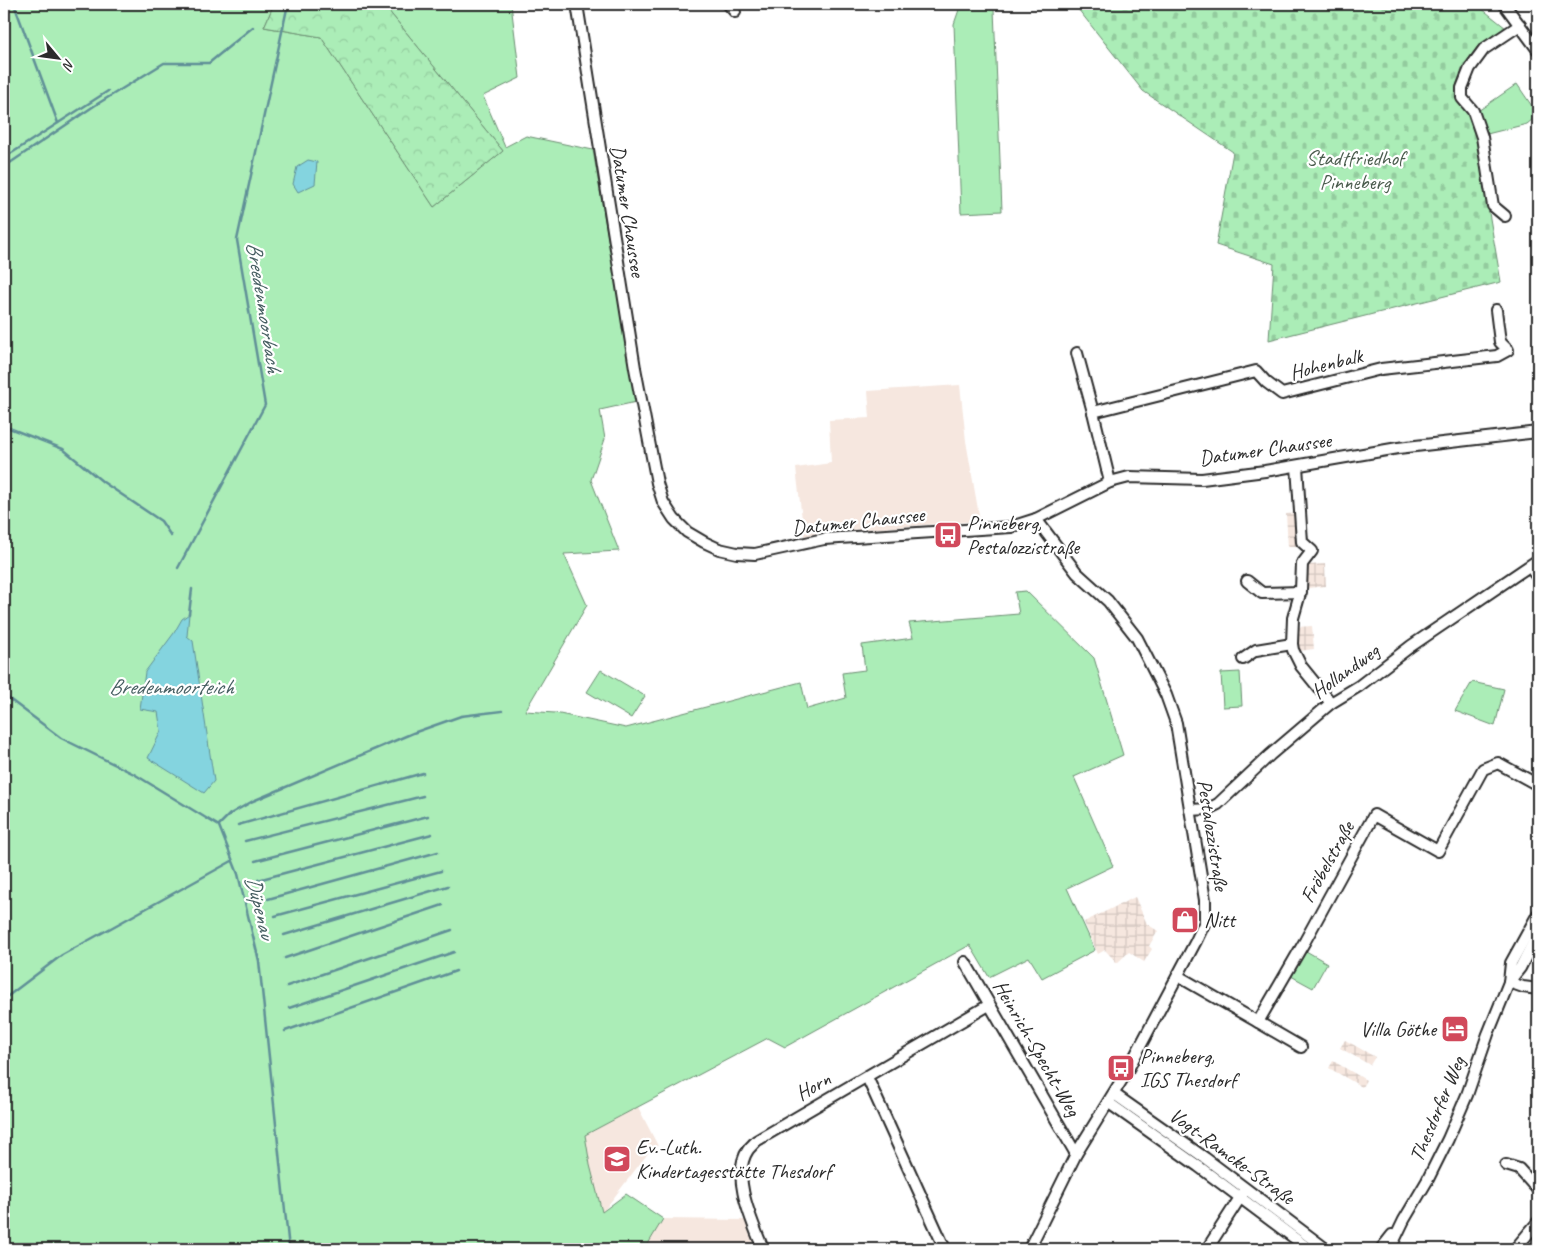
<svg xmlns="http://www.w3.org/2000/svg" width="1542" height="1253" font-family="Caveat,sans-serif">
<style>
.built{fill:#f6e7df}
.industrial{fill:url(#industrial-grid)}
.green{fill:#abedb7;stroke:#6b8c71}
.forest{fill:url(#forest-crowns);stroke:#6b8c71}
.cemetery{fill:url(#cemetery-stones);stroke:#6b8c71}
.water{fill:#84d4df;stroke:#609097}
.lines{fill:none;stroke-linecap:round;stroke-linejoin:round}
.stream{stroke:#609097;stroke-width:2.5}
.minor-casing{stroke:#2b2b2b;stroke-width:14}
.minor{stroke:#fff;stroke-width:10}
.labels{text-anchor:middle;stroke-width:4.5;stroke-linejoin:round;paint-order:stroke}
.park-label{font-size:21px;fill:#4b5c4e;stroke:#fff}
.street-label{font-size:21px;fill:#2b2b2b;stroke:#fff}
.poi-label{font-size:21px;fill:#2b2b2b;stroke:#fff;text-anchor:start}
.water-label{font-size:22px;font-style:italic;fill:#465e61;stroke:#fff}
</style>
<defs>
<pattern id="industrial-grid" width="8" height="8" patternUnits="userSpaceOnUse" patternTransform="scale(1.25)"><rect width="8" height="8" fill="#f6e7df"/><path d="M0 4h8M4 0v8" fill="none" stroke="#d3c6c0"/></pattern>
<pattern id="forest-crowns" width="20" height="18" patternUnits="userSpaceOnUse" patternTransform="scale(1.25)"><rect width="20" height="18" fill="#abedb7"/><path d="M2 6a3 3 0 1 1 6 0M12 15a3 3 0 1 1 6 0" fill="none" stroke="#93cb9e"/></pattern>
<pattern id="cemetery-stones" width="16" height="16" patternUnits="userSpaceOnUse" patternTransform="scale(1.25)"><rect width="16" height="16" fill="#abedb7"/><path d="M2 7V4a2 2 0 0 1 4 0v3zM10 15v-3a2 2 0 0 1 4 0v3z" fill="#93cb9e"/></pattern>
</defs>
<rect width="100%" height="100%" fill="#fff"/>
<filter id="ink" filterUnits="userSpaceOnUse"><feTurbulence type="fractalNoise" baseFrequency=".02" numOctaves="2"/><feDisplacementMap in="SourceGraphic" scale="10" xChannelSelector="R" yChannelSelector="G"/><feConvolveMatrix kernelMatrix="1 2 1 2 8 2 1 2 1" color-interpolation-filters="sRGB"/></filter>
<g filter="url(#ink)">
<g class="built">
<path d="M960,385L966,441L980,521L822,532L804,536L796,468L831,463L829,420L870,418L868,391Z"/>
<path d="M638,1107L658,1146L649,1152L602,1213L590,1165L585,1135Z"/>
<path d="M663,1219L745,1220L755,1249H645Z"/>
</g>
<g class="industrial">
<path d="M1298,513L1301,547H1288L1286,514Z"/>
<path d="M1325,564L1326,586L1308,588L1307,565Z"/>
<path d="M1312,626L1314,649L1299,651L1297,627Z"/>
<path d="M1135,897L1147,924L1158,931L1149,946L1152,949L1144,962L1129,952L1117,963L1105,950L1098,954L1084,922Z"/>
<path d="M1345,1040L1375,1057L1370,1065L1340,1048Z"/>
<path d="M1333,1061L1366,1080L1362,1087L1329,1068Z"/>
</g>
<g class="green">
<path d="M4,4H274L264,27L321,37L434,207L503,151L383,4H511L520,78L483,96L505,147L526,136L593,150L636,402L600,410L605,439L591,480L619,551L564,554L587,605L525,711L555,713L626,728L801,682L807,709L846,698L842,673L865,670L862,645L913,638L909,623L1019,614L1015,592L1026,591L1094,658L1123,755L1074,777L1113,866L1067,888L1095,950L1042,978L1029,957L989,977L970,945L785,1047L768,1038L585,1135L590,1165L602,1212L626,1194L663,1219L645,1249H4Z"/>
<path d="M961,4H1002L994,9L1002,211L961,213L954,24Z"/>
<path d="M1517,84L1538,115L1527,124L1487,134L1478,111Z"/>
<path d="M601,670L645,696L631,718L587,692Z"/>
<path d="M1240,672L1242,706L1223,707L1221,673Z"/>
<path d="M1472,682L1504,689L1495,726L1455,711Z"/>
<path d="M1306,951L1327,963L1313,988L1291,976Z"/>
</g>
<path class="forest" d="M274,4H383L503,151L434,207L321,37L264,27Z"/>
<path class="cemetery" d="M1074,4H1476L1506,28L1478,46L1462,68L1456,86L1457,101L1469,114L1474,126L1501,282L1269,340L1274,264L1216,245L1233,152L1143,91Z"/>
<g class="water">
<path d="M308,160L317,162L315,184L298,192L293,184L297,167Z"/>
<path d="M189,614L187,636L193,641L214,781L204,793L148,758L161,731L158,712L140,709L145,672L174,633L182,619Z"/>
</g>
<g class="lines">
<g class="stream">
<path d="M14,4L58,123"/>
<path d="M4,158L108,91"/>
<path d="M4,167L94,106L164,63H209L253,27"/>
<path d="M4,426L63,449L103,482L161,521L171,536"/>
<path d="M178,568L265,405L237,240L288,4"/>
<path d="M189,614L192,589"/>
<path d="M4,695L61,738L134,774L219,826L238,874L259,961L289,1249"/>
<path d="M219,825L230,814L253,801L413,733L461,716L502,711"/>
<path d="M238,825L423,773"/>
<path d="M245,841L423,796"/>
<path d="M255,861L428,816"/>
<path d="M258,880L432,834"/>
<path d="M268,899L438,852"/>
<path d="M275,916L441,871"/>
<path d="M284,935L448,886"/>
<path d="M285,958L443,905"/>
<path d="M287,986L452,930"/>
<path d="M4,999L62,955L232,861"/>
<path d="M289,1008L454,952"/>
<path d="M285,1031L456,971"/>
</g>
<defs>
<g id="minor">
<path d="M577,4L635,368L657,483L663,502L674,519L687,532L704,542L719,549L737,553L755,554L824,539L1011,527L1036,519L1110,482L1129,477L1202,479L1265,471L1398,448L1538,432"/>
<path d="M728,4L735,12"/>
<path d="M1504,4L1538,50"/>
<path d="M1505,216L1493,206L1482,137L1473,111L1462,98V88L1470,68L1484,49L1520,25"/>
<path d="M1077,353L1093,412"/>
<path d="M1297,466L1302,542L1312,551L1302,564L1301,590L1293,618L1292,644L1293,650L1301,666L1331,703"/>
<path d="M1110,482L1093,412L1256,371L1266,382L1282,394L1381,369L1497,356L1508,350L1500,342L1496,310"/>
<path d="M1530,567L1538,578"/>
<path d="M1247,581L1262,593L1301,592"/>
<path d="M1243,659L1256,650L1292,644"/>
<path d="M1190,810L1208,809L1218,804L1270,755L1331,703L1359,686L1411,646L1538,560"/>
<path d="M965,962L1076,1154"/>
<path d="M1178,976L1258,1022L1305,941L1374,815L1438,851L1483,769L1498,763L1538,785"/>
<path d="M1509,982L1520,968L1538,933"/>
<path d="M1509,982L1523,987L1538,989"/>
<path d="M1258,1022L1301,1047"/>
<path d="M867,1077L945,1249"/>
<path d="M1114,1094L1205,1158L1326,1249"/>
<path d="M1109,1103L1198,1166L1309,1249"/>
<path d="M1506,1165L1519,1169L1538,1190"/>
<path d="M763,1249C753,1223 730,1176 748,1150C750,1147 754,1144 756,1141L989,1005"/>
<path d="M1029,1249L1076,1154L1126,1073L1196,941L1205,922V900L1176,723L1166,695L1137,638L1108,601L1077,573L1036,519"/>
<path d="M1207,1249L1243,1193"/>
<path d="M1381,1249L1392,1235"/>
<path d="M1390,1249L1404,1220L1427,1181L1448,1139L1467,1095L1488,1034L1509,982L1511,963L1538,914"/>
<path d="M1515,1249L1538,1222"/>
</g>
</defs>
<use href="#minor" class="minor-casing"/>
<use href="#minor" class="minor"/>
</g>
</g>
<defs>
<symbol id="bus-square" viewBox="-11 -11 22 22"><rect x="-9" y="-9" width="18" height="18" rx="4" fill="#d1495b" stroke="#fff"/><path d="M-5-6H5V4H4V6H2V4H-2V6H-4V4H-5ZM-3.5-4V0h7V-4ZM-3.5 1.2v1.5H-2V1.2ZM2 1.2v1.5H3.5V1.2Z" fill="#fff"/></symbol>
<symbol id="shop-square" viewBox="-11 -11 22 22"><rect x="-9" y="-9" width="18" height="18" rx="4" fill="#d1495b" stroke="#fff"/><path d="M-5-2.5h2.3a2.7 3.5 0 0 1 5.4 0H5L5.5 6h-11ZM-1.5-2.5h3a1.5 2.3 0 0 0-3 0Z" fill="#fff"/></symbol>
<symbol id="hotel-square" viewBox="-11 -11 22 22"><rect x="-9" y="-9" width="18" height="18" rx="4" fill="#d1495b" stroke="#fff"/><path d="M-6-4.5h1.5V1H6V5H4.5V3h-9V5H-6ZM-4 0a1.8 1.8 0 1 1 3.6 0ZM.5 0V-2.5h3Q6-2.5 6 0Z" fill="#fff"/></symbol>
<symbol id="school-square" viewBox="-11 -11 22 22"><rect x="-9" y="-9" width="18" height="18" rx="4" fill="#d1495b" stroke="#fff"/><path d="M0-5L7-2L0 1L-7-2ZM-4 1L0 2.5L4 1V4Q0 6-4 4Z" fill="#fff"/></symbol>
</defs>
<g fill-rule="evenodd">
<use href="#bus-square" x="932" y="519" width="32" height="32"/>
<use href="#shop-square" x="1169" y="904" width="32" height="32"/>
<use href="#hotel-square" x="1439" y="1013" width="32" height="32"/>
<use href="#bus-square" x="1105" y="1052" width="32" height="32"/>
<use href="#school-square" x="601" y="1143" width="32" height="32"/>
</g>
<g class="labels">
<g class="park-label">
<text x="1355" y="165">Stadtfriedhof<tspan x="1355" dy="24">Pinneberg</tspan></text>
</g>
<g class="street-label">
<text transform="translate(628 211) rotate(81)" y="7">Datumer Chaussee</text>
<text transform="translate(1326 364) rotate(-14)" y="7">Hohenbalk</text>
<text transform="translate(1265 449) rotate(-8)" y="7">Datumer Chaussee</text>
<text transform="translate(858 521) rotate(-6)" y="7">Datumer Chaussee</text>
<text transform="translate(1345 671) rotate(-36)" y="7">Hollandweg</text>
<text transform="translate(1213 835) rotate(81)" y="7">Pestalozzistraße</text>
<text transform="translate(1327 862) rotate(-61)" y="7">Fröbelstraße</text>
<text transform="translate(1037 1048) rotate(60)" y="7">Heinrich-Specht-Weg</text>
<text transform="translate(813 1086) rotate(-30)" y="7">Horn</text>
<text transform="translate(1437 1109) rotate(-67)" y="7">Thesdorfer Weg</text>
<text transform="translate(1232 1156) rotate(36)" y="7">Vogt-Ramcke-Straße</text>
</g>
<g class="poi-label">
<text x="967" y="530">Pinneberg,<tspan x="967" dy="24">Pestalozzistraße</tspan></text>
<text x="1204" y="927">Nitt</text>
<text x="1436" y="1036" text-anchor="end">Villa Göthe</text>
<text x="1140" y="1063">Pinneberg,<tspan x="1140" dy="24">IGS Thesdorf</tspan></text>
<text x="636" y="1154">Ev.-Luth.<tspan x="636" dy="24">Kindertagesstätte Thesdorf</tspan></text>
</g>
<g class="water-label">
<text transform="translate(265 307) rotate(81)" y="8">Breedenmoorbach</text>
<text x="171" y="694">Bredenmoorteich</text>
<text transform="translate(261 907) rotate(76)" y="8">Düpenau</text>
</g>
</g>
<rect width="1542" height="1253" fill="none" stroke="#fff" stroke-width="20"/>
<rect x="10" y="10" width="1522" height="1233" fill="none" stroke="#2b2b2b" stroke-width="2" filter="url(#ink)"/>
<g transform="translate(58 58) rotate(119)" stroke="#ffffff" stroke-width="4" paint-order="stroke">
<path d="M0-4L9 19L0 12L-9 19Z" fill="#2b2b2b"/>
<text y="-8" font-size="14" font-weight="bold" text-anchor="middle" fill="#2b2b2b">N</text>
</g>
</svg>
